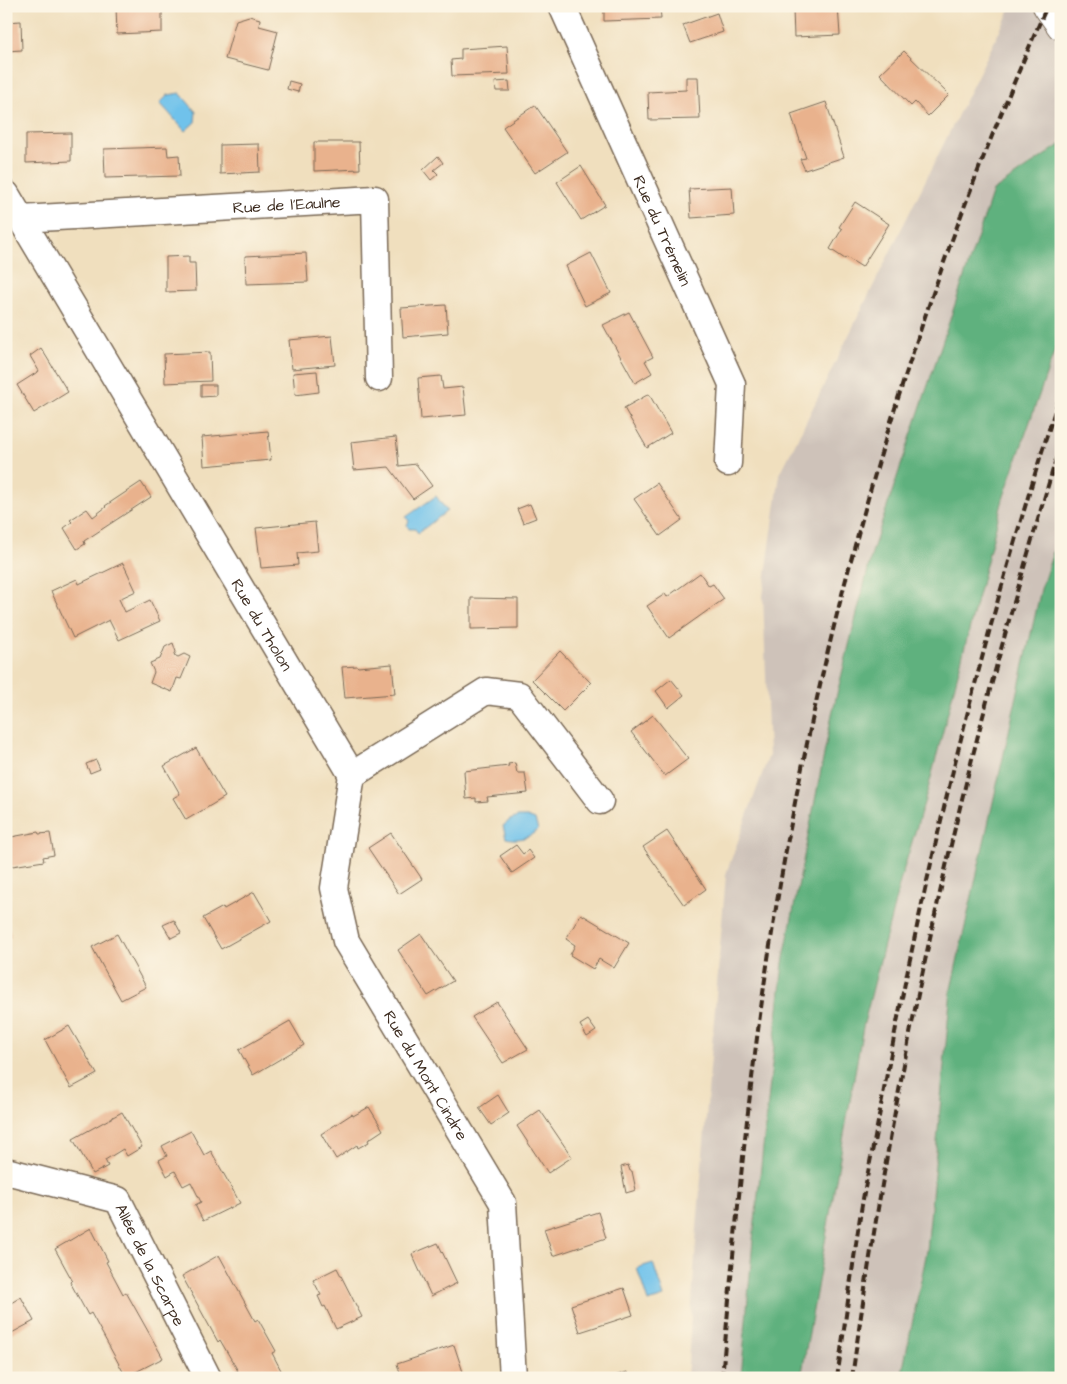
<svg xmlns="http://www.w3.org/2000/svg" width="1067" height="1384" font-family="'Architects Daughter',sans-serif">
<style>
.industrial{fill:#cec2b9}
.forest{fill:#5fb17e;stroke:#4d6e4e}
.water{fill:#6fc2eb;stroke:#557684}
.building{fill:#e9b28d}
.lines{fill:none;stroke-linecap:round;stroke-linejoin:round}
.minor-casing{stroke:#7a6956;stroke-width:29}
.tertiary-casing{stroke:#7a6956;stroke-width:30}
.minor{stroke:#fff;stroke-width:26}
.tertiary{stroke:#fff;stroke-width:28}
.rail{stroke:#3b2a1e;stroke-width:4;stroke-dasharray:8 4;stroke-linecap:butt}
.labels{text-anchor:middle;stroke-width:4;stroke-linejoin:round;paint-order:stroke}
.street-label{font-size:16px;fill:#3b2a1e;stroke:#fcf5e5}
</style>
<rect width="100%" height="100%" fill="#fcf5e5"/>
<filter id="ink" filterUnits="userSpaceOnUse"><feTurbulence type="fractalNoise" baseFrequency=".02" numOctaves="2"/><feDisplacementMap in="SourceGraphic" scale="10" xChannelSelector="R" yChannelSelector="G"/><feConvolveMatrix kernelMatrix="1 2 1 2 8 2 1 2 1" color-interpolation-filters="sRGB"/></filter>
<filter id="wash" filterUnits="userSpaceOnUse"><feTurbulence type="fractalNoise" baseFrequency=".0096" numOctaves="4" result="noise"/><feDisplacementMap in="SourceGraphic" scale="20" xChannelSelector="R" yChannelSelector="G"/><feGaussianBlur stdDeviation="1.12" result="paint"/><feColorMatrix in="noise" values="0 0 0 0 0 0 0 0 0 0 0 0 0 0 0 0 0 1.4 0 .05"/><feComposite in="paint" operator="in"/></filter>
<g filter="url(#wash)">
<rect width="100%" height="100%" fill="#f0dfbe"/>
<path class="industrial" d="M1012,6H1061V656L937,1378H687L697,1227L726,874L769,755L763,596L780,474Z"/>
<g class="forest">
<path d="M1061,144V332L1003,499L927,793L901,878L863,1027L801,1378H741L753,1240L783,963L832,714L873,549L993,191Z"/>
<path d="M1061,528V1378H901L927,1251L951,989L1041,589Z"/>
</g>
<g class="water">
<path d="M180,93L196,112L195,122L185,131L160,103L168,95Z"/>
<path d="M436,496L447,511L418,533L415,529H409L407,525L409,521L406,517Z"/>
<path d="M518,817H527L535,820L538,830C528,838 518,841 506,838L503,826L510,820Z"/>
<path d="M653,1263L664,1297L648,1302L637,1268Z"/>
</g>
<g id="blocks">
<g class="building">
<path d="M116,6H162V32L117,34Z"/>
<path d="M604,6H660L661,19L604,21Z"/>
<path d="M838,6L840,35L794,37L793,9Z"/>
<path d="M717,13L723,32L690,43L683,25Z"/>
<path d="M249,16L260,19L259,26L278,31L268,70L225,59L236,20Z"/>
<path d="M21,21L22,50L6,51V22Z"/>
<path d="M507,46L509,74L452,76L451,60L461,59V49Z"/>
<path d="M904,51L949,95L928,116L915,102L911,106L880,74Z"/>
<path d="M686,77H698L700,119L649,120L648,92L686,90Z"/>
<path d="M289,81L300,84L298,92L287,89Z"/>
<path d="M509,81L510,91H496L495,82Z"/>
<path d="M826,102L844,157L805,170L800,159L806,158L791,114Z"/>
<path d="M535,105L567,152L535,173L503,127Z"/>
<path d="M71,133V161L26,163V134Z"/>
<path d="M314,142H359L360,169L314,171Z"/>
<path d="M259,144L260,172L220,174V145Z"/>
<path d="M167,147L168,156L179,155L180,176L105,178L104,149Z"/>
<path d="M438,156L443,163L434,170L438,174L431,180L423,170Z"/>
<path d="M581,166L605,205L581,220L557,182Z"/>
<path d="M732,187L734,215L691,218L689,189Z"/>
<path d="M855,202L889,224L862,267L846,257L845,259L830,249L842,229L839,227Z"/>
<path d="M306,253L308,282L246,284L245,256Z"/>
<path d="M591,253L611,293L585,306L566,266Z"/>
<path d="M189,256V263H195L196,291L166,292V257Z"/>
<path d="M446,305L448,333L403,337L401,308Z"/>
<path d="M629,312L653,357L645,361L652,373L635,383L603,325Z"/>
<path d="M332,336L335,365L292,369L289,340Z"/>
<path d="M41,348L68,392L34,413L17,385L39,371L30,356Z"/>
<path d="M210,352L211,381L165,383L164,354Z"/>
<path d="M317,371L319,392L295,395L293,373Z"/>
<path d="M441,376L443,389L463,387L466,415L421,419L418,378Z"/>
<path d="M201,385H216V396L201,397Z"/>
<path d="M649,394L671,433L647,448L624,408Z"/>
<path d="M268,431L271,460L204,466L202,437Z"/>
<path d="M396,437L399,466L416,464L432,486L413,499L389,467L354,470L351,442Z"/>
<path d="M141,482L151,497L84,541L85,544L77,549L64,528L72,522L70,520L87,509L93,517L106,507L105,506Z"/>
<path d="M657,483L682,520L660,536L634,499Z"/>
<path d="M530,504L536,518L523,523L517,509Z"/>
<path d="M315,522L318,551L297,553L298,565L261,568L256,528Z"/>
<path d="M123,563L136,591L119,599L125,612L150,600L160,621L119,640L109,620L73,638L51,591L77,579L79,584Z"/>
<path d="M700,573L709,586L713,584L724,599L669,638L647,606L665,594L667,597Z"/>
<path d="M471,598L518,599V628L471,629Z"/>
<path d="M173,643L176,652L174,655L178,657L184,654L190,657L181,679L177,678L172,692L150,683L154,672L150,663L160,659L165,647Z"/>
<path d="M560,651L591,683L563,711L532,680Z"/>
<path d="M392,664L395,694L345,698L342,667L357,666L358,667Z"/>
<path d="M671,679L684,695L668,708L656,691Z"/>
<path d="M653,715L688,759L665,776L631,732Z"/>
<path d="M196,748L225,797L186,820L173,798L180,794L164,766Z"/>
<path d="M96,760L100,769L90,773L86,764Z"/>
<path d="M515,763L517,773H525L528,793L487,797L488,801L476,802V798L466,799L464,771L509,766L508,764Z"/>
<path d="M667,831L706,889L684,905L643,847Z"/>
<path d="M38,832L39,834L50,833L54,855L43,857L44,861L6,867V838Z"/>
<path d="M391,833L422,879L399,894L368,848Z"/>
<path d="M516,845L523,854L528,850L534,858L512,873L500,856Z"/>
<path d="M254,892L271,921L221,949L203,918L223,907L224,909Z"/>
<path d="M581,914L629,943L614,968L599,959L593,969L570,955L575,945L566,939Z"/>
<path d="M6,915L11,937L6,938Z"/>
<path d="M174,920L181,933L171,938L163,925Z"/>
<path d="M117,934L146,987L121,1000L92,947Z"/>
<path d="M421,934L453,981L428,996L398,950Z"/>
<path d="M497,1002L528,1049L503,1063L472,1017Z"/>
<path d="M588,1020L596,1031L587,1037L580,1025Z"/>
<path d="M290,1021L304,1045L253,1075L239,1050Z"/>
<path d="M69,1026L97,1074L71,1088L45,1040Z"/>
<path d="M498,1095L509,1113L491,1125L479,1108Z"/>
<path d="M369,1107L383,1130L368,1140L369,1142L358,1148L357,1145L336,1159L321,1134L352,1114L353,1116Z"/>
<path d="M540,1110L572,1157L548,1173L517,1126Z"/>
<path d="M122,1112L142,1147L127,1156L123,1149L105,1160L108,1166L93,1174L73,1139Z"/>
<path d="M191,1131L204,1155L211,1151L240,1203L203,1221L195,1205L201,1202L191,1182L183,1186L175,1171L167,1176L159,1160L167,1156L162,1146Z"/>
<path d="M628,1165L630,1171H632L636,1190L626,1193L621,1167Z"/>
<path d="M598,1212L606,1238L553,1256L544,1229Z"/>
<path d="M91,1228L108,1261L106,1262L123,1294L126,1292L163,1358L126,1377L91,1313L88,1315L70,1282L72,1280L55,1249Z"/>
<path d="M438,1243L457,1283L431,1296L412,1254Z"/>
<path d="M219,1255L255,1321L258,1319L276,1351L272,1353L285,1378H238L235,1372L238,1371L220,1340L218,1342L182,1276Z"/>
<path d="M337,1268L362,1317L336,1329L325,1306L323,1307L318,1296L321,1295L313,1280Z"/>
<path d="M624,1288L633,1315L580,1332L571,1305Z"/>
<path d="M6,1295L11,1303L21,1297L34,1321L6,1336Z"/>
<path d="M454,1345L463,1372L446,1378H402L397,1364Z"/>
<path d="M627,1372L629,1378H611V1377Z"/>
</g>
</g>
</g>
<g filter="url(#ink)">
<use href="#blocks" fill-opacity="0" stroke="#7a6956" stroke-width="1"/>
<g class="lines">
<defs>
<g id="minor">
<path id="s1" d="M562,6L732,384L728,463"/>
<path id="s2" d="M6,194L352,775L486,691L519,695L600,801"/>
<path id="s3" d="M21,219L375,199L379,378"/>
<path id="s4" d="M352,775L334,888L346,941L503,1203L513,1378"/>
<path id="s5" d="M6,1171L118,1200L208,1378"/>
</g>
<path id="tertiary" d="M1047,6L1061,26"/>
</defs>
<use href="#minor" class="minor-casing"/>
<use href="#tertiary" class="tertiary-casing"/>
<use href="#minor" class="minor"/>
<use href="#tertiary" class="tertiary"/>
<g class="rail">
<path d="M722,1378C738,1196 755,1014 789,834C831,608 895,385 978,171C1000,115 1023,61 1047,6"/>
<path d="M837,1378C845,1324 852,1270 860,1217C865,1185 872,1153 878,1122C923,875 983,631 1061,392"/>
<path d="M852,1378C883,1155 926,934 983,716C1007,625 1033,534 1061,443"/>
</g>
</g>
</g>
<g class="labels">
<g class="street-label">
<text dy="6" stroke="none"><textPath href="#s3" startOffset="266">Rue de l'Eaulne</textPath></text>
<text dy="6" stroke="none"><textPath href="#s1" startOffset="246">Rue du Trémelin</textPath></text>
<text dy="6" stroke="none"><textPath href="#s2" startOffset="501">Rue du Tholon</textPath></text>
<text dy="6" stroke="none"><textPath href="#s4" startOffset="325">Rue du Mont Cindre</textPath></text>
<text dy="6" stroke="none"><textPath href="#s5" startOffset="188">Allée de la Scarpe</textPath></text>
</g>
</g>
<rect width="1067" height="1384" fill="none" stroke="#fcf5e5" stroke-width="25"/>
</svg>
